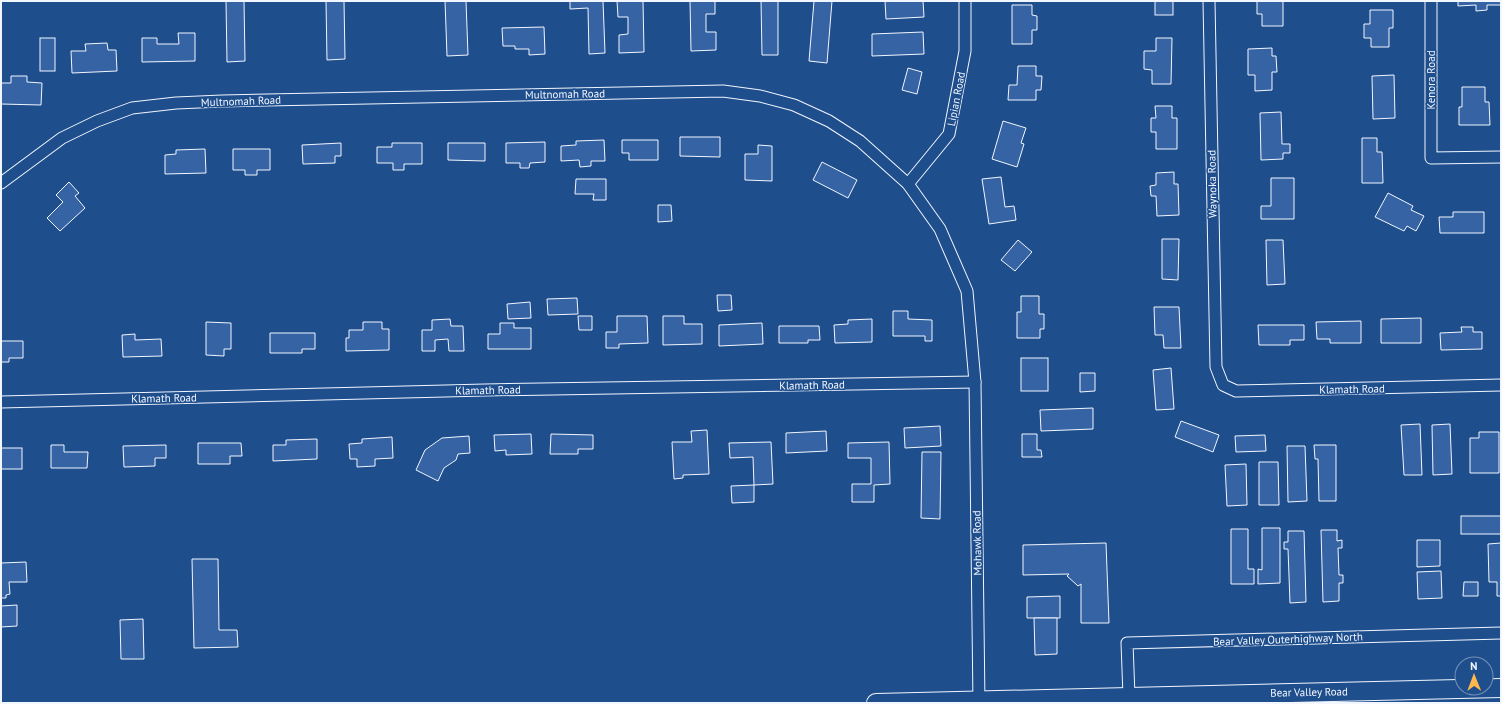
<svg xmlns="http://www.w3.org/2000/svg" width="1502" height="704" font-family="'PT Sans',sans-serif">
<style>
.building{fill:#3563a3;stroke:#f2f6ff}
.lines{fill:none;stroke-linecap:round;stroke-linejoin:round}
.minor-casing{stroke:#f2f6ff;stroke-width:13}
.primary-casing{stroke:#f2f6ff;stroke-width:20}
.minor{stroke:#1f4e8c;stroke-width:11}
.primary{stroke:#1f4e8c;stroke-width:18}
.labels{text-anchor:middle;stroke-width:3;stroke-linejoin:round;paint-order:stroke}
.street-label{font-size:11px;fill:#f2f6ff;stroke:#1f4e8c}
</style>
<rect width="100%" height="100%" fill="#1f4e8c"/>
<g class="building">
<path d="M226,1H244L245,61L227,62Z"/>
<path d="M326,1H344L345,59L327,60Z"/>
<path d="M445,1H466L468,55L447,56Z"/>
<path d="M570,1H603L605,53L589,54L588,8L570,9Z"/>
<path d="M617,1H643L644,52L619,53V35L628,34V17H618Z"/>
<path d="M690,1H715V14H706V32H716V50L691,51Z"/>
<path d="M761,1H778V55H762Z"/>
<path d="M814,1H832L827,63L809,61Z"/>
<path d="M885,1H923L924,17L886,19Z"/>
<rect x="1155" y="1" width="18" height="14"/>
<path d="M1257,1H1283V26H1262V14H1257Z"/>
<path d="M1458,1H1500L1501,5H1487V10L1476,11V5L1458,6Z"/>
<path d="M1012,5H1032V15L1037,16V30H1032V44H1012Z"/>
<path d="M1370,10H1393V28H1389V47H1371V38H1364V24H1370Z"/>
<path d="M544,27L545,54L529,55V49H515V46H503L502,28Z"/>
<path d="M923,32L924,54L872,56V34Z"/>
<path d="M178,33H195V61L142,62V38H157V44H179Z"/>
<rect x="40" y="38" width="15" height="33"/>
<path d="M1156,38H1172L1171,84H1152V70L1144,69V51H1156Z"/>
<path d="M107,43L108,50H116L117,71L72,73L71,51H86L85,44Z"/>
<path d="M1272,48V56H1276L1277,72H1272V90L1255,91V75H1248V49Z"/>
<path d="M1018,66H1036V76H1042L1041,90H1036V100H1008L1009,85H1017Z"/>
<path d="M908,68L922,72L917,94L902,90Z"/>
<path d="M1394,75L1395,118L1373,119L1372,76Z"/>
<path d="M11,76H27V82L42,83L41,105L1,104V83H11Z"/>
<path d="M1462,87H1485V102H1489L1490,125H1459V107H1462Z"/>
<path d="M1155,106H1172V118H1177V149H1156V132H1151V118H1156Z"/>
<path d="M1281,112L1282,144H1290V153H1283V159L1261,160L1260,113Z"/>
<path d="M1003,121L1026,128L1021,143L1024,144L1017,167L992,159Z"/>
<path d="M680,137H720V157L680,156Z"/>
<path d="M1362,138H1377V152H1382L1383,183H1362Z"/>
<path d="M604,140L605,161H591V166L580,167L579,160L561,161V146L576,145V141Z"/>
<path d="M622,140H658V160H629V153H622Z"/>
<path d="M545,142V162L530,163L529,168H520V163H506V143Z"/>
<path d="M341,143V156H335V163L303,164L302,145Z"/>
<path d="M392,143H422V164H404V170H393V163H377V147H392Z"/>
<path d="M448,143H485V161L448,160Z"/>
<path d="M758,145L772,146V181L745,180V154H758Z"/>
<path d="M205,149L206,173L165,174V155L176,154V150Z"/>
<path d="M233,149H270V170H257V175H245V170H233Z"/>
<path d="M822,162L857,180L848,198L813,180Z"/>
<path d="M1174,172V184H1178L1179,215L1157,216L1156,196H1151L1150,186L1156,185V173Z"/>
<path d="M1001,177L1005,207L1014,206L1016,220L989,224L982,179Z"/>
<path d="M1271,178H1294V219H1261V206H1271Z"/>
<path d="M576,179H606V200H593L594,194H575Z"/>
<path d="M69,182L79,193L75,196L85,208L60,231L47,218L63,202L56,195Z"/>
<path d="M1388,193L1413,206L1411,210L1424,216L1416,231L1407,226L1404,231L1375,217Z"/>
<path d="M658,205H671L672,221L658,222Z"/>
<path d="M1453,212H1484V233H1440L1439,217H1453Z"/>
<path d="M1162,239H1179L1178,280L1162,279Z"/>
<path d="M1018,240L1032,252L1015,271L1001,260Z"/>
<path d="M1266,240H1283L1285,284L1267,285Z"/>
<path d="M717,295H731L732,310L718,311Z"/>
<path d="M1021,296H1039V314H1044V329H1040V338H1017V312H1021Z"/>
<path d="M577,298L578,314L548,315L547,299Z"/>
<path d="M530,302L531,318L508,319L507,304Z"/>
<path d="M1154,307H1179L1181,348H1164L1163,335H1155Z"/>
<path d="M893,311H908V319L932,320V341H925V336H893Z"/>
<path d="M578,316H592V330H579Z"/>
<path d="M617,316H647L648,343L619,344V348H606V332H617Z"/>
<path d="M663,316H684V324H702V344L663,345Z"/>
<path d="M1421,318V343H1381V319Z"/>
<path d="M450,319L451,326H463L464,351H449L448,339L435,340V351H422V330H432V320Z"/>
<path d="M872,319V342L835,343L834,325L848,324V320Z"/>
<path d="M1361,321V343H1330V339H1317L1316,322Z"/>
<path d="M206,322L231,323V349H224V356L206,355Z"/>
<path d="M363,322H382V329H389V350L346,351V338H349V330H363Z"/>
<path d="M500,323H514V328H531V349H488V334H500Z"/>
<path d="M762,323L763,344L719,346V325Z"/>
<path d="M1258,325H1304V340H1290V345H1259Z"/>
<path d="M779,326H819L820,340H808V343H779Z"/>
<path d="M1461,327H1473V332H1482V349L1441,350L1440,333L1462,332Z"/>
<path d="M270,333H315V349H302V353H270Z"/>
<path d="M135,334V340L161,339L162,356L123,357L122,335Z"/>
<path d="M1,341H23V358H9V362H1Z"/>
<rect x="1021" y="358" width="27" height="33"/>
<path d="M1171,368L1174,409L1156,410L1153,370Z"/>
<path d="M1080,373H1095V391L1080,392Z"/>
<path d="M1093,408V429L1041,431L1040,410Z"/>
<path d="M1181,421L1219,435L1213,452L1175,437Z"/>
<path d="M1420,424L1422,475H1404L1401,425Z"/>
<path d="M1450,424L1452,474L1433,475L1432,425Z"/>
<path d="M940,426L941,446L905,448L904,428Z"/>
<path d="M707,430L709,474L683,475V478L674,479L672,442H692L691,431Z"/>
<path d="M826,431L827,451L786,453V433Z"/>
<path d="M1479,432H1499V473H1470V438H1479Z"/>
<path d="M531,434L532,454L506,455V450L495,451L494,435Z"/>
<path d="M551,434L593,435V449H578V454H550Z"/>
<path d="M1022,434H1037V450H1041L1042,457H1022Z"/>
<path d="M1265,435L1266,451L1236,452L1235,436Z"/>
<path d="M469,436L470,453L458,454L456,460L444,468L438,481L416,470L425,450L442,438Z"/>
<path d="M392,437L393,458L375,459V466L357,467V459H350L349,444L362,443V439Z"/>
<path d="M317,439V459L273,461V445H286V440Z"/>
<path d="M771,442L773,484L754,485L753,457L730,458L729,443Z"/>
<path d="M889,442L890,484L874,485V502H852V484H871V458H848V443Z"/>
<path d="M198,443H241L242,456H230V464H198Z"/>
<path d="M51,445H64V452H88L87,468H51Z"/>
<path d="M166,445V458H155V466L124,467L123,446Z"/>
<path d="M1314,445H1336V501H1319L1318,459H1315Z"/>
<path d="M1287,446H1305L1307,501L1288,502Z"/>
<rect x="1" y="448" width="21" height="21"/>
<path d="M922,452H941L940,519L921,518Z"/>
<path d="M1259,462H1278L1279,505H1259Z"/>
<path d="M1246,464L1247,505L1227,506L1225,465Z"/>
<path d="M754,485V502L732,503L731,486Z"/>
<rect x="1461" y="516" width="40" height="18"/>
<path d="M1262,528H1280V583L1258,584V569L1262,570Z"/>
<path d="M1231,529H1248V569H1254V584H1231Z"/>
<path d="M1321,530H1337V541L1342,540V548H1338L1339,575H1343V583H1339V601L1323,602Z"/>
<path d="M1288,531H1304L1306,602L1290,603L1288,549H1284V542H1288Z"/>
<path d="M1417,540H1440V566L1417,567Z"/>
<path d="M1106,543L1109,623H1081V584L1078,586L1067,576L1069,574L1023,575V545Z"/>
<path d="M1501,543V596H1497V582H1489L1488,544Z"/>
<path d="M192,559H218L219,630H237L238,647L194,648Z"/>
<path d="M26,562L27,582H9L10,594L6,595V598H1V563Z"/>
<path d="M1441,571L1442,598L1418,599L1417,572Z"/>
<path d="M1464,582H1478V596H1463Z"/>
<path d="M1060,596V618H1027V597Z"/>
<path d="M17,605V626L1,627V606Z"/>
<path d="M1034,618H1057V654L1035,655Z"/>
<path d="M143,619L144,659H121L120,620Z"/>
</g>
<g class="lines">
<defs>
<g id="minor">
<path d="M1209,1L1216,367L1223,385L1236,391L1501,385"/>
<path d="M1431,1V158L1501,157"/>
<path d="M1,183L62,138L97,121L132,108L176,103L222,101L723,91L760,96L794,105L829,121L860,141L908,184L940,229L967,291L975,382L979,703"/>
<path d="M908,184L949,134L965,51V1"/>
<path d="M1,402L485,390L975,382"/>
<path d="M1129,696L1127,643L1501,633"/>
</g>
<path id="primary" d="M876,703L1501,688"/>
</defs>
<use href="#minor" class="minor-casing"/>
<use href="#primary" class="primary-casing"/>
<use href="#minor" class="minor"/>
<use href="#primary" class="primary"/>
</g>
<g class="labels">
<g class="street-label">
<text transform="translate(1431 80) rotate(-90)" y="4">Kenora Road</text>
<text transform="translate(565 94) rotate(-1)" y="4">Multnomah Road</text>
<text transform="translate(956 99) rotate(-79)" y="4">Lipian Road</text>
<text transform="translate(241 101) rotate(-2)" y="4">Multnomah Road</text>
<text transform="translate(1212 184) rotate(-91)" y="4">Waynoka Road</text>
<text transform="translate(812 385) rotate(-1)" y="4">Klamath Road</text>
<text transform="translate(1352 389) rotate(-1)" y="4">Klamath Road</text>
<text transform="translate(488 390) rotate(-1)" y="4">Klamath Road</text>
<text transform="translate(164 398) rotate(-1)" y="4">Klamath Road</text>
<text transform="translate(977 543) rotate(-91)" y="4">Mohawk Road</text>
<text transform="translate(1288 639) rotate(-2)" y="4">Bear Valley Outerhighway North</text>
<text transform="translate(1309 692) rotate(-1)" y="4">Bear Valley Road</text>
</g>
</g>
<rect width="1502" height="704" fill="none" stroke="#f2f6ff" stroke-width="4"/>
<g transform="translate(1474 676) rotate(359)"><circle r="19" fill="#1f4e8c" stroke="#7391ba"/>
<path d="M0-3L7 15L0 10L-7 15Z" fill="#ffb74d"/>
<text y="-6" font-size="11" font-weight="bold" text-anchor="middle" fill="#f2f6ff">N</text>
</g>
</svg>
